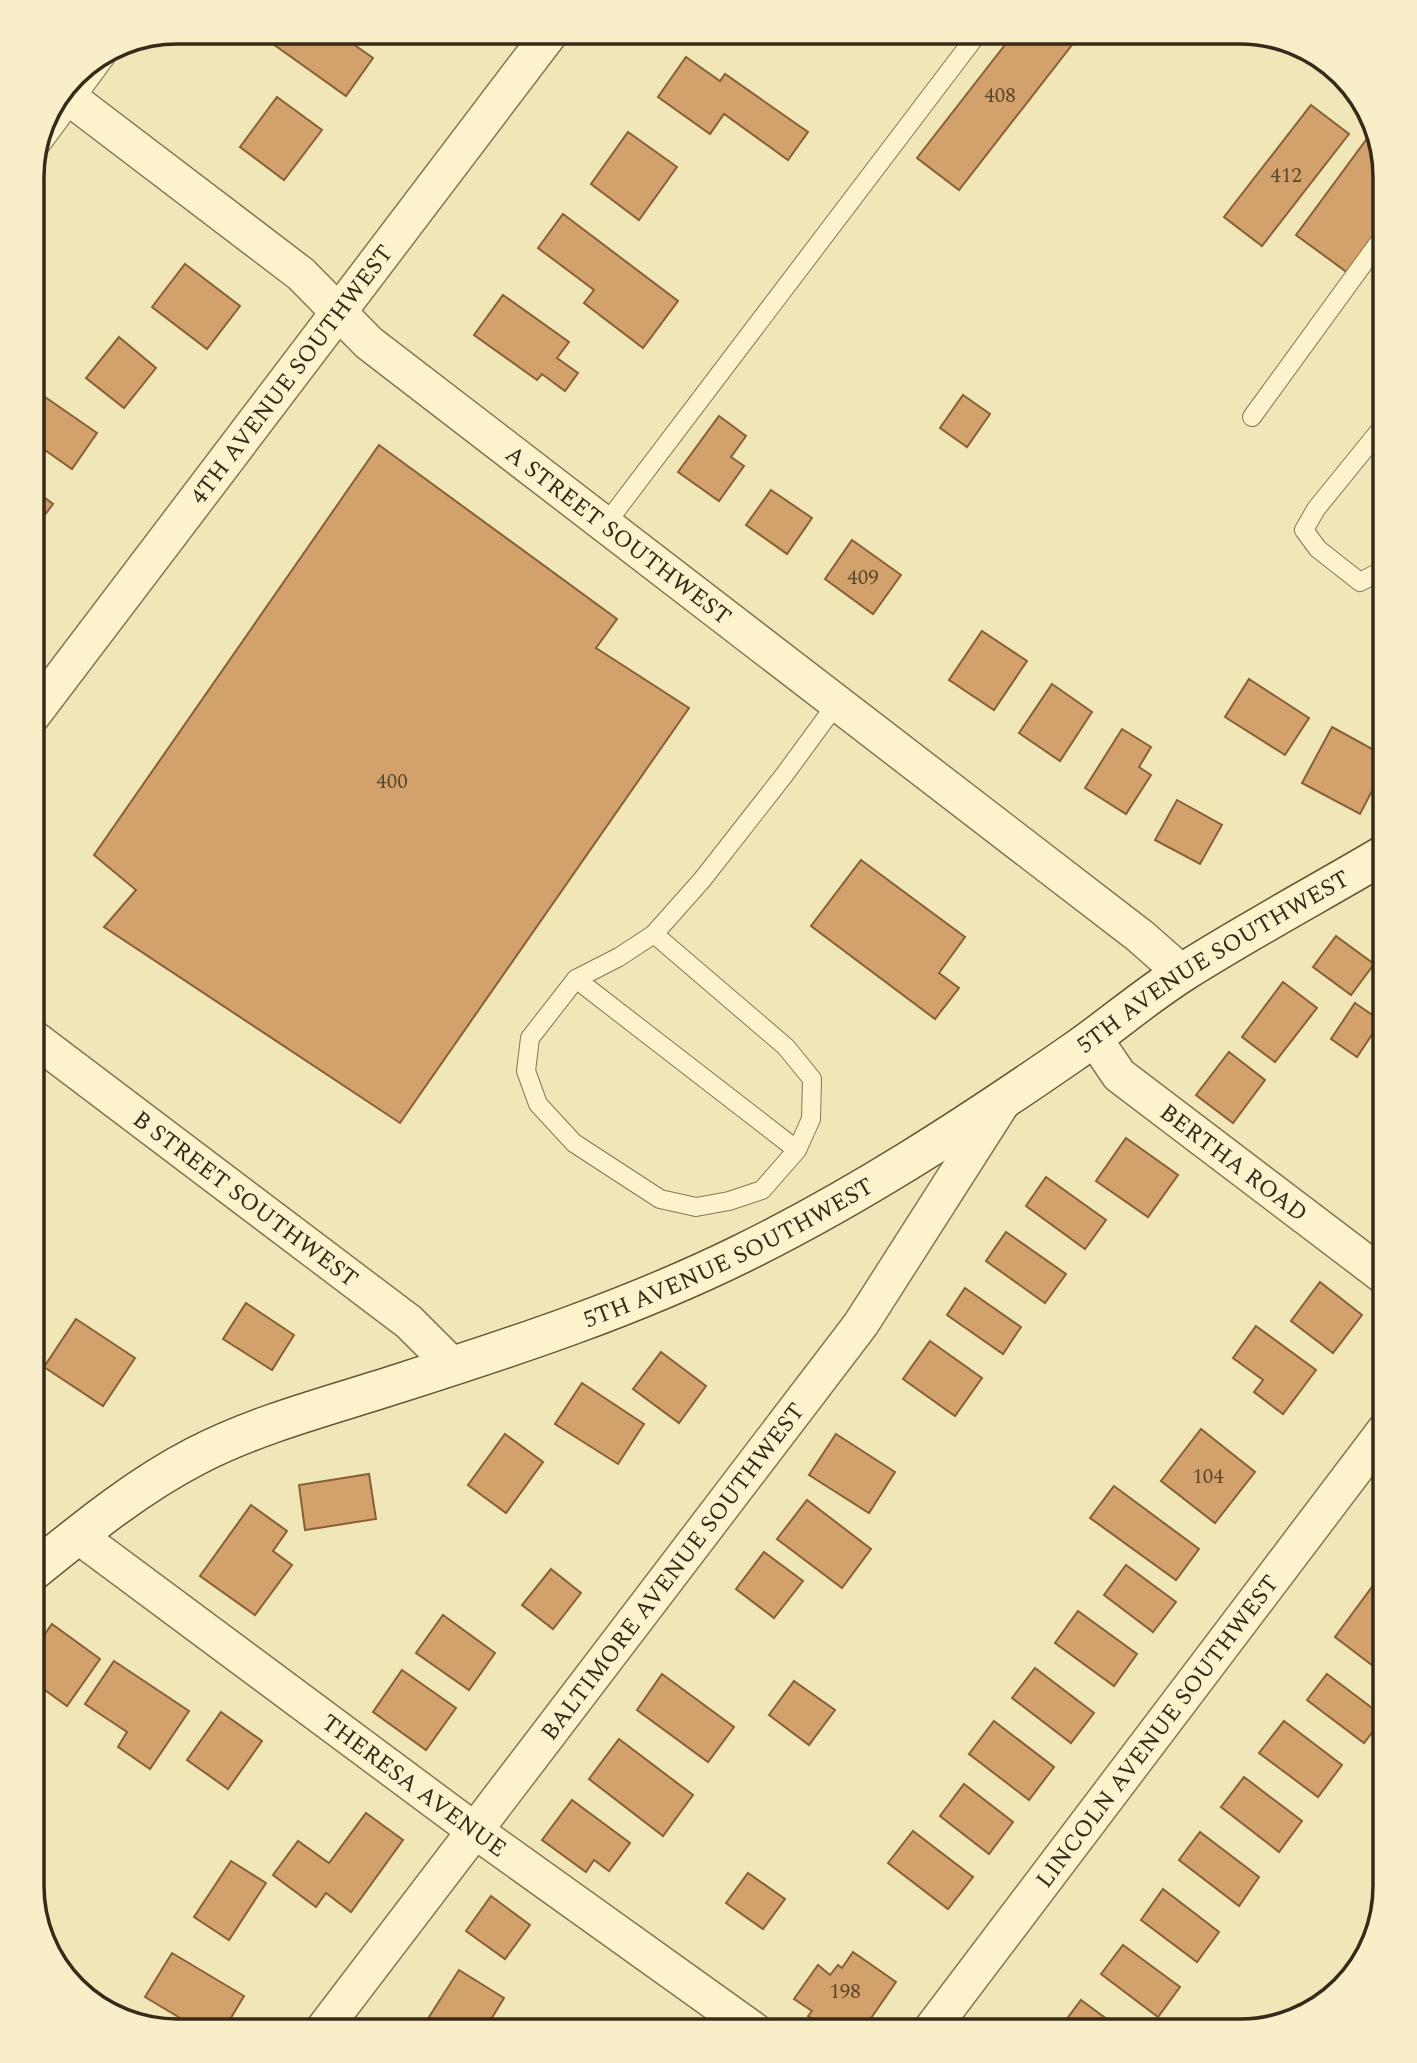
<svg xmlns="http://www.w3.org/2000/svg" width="1417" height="2063" font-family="Spectral,serif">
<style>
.building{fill:#d3a16b;stroke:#896036;stroke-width:2}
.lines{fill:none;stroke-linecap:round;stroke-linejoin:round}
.lane-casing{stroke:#887552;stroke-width:20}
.street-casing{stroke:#887552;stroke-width:38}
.secondary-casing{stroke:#6a5536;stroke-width:41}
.lane{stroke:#fcf2cc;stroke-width:18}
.street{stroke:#fcf2cc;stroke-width:35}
.secondary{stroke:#fcf2cc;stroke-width:38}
.labels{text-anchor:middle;stroke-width:5;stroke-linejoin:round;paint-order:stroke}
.number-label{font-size:21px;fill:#5d482e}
.street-label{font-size:24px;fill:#362a19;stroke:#f8efc8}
.rim{fill:none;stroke:#362a19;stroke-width:3.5}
</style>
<rect width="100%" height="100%" fill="#f1e6b8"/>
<g class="building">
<path d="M271,32H336L373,58L346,96L266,39Z"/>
<path d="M1015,32H1082L959,190L917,158Z"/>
<path d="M686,57L720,81L725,74L808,132L788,160L724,114L710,134L658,97Z"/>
<path d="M277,97L322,130L284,180L240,147Z"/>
<path d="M1311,105L1349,134L1262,246L1224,217Z"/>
<path d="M628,132L677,167L639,220L591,184Z"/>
<path d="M1366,140L1378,149L1386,177L1385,223L1348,273L1296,235Z"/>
<path d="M563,214L678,301L643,348L584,303L594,290L538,248Z"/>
<path d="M185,264L240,306L207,349L152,307Z"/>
<path d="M503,295L569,342L557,358L578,373L565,391L542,374L537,380L474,335Z"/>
<path d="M119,337L156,368L124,408L86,378Z"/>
<path d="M32,388L97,433L72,469L32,441Z"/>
<path d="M963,395L990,414L967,447L940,428Z"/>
<path d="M719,416L746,436L731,457L744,466L719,501L678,472Z"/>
<path d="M379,445L617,619L596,648L689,708L400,1123L104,927L136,890L94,855Z"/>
<path d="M32,488L53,504L32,532Z"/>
<path d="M771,490L812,518L787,554L746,525Z"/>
<path d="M852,540L901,575L873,614L825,579Z"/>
<path d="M982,631L1027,661L994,710L949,680Z"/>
<path d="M1249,679L1309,718L1285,755L1225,717Z"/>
<path d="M1052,684L1092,712L1060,761L1019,733Z"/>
<path d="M1332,727L1385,756V766L1360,814L1302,783Z"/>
<path d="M1122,729L1151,747L1139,767L1151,775L1126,814L1085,788Z"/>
<path d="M1177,800L1222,825L1200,864L1155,840Z"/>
<path d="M861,860L965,937L939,973L959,988L935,1019L811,926Z"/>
<path d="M1336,936L1374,964L1351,995L1313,967Z"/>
<path d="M1283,982L1317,1008L1275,1062L1242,1037Z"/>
<path d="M1355,1003L1381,1021L1357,1057L1331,1039Z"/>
<path d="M1229,1052L1265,1080L1233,1123L1196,1095Z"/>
<path d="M1126,1138L1178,1175L1148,1217L1096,1181Z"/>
<path d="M1046,1177L1106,1220L1085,1249L1026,1206Z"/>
<path d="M1006,1232L1066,1274L1045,1303L986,1261Z"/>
<path d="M1320,1282L1362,1315L1333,1353L1291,1321Z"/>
<path d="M965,1288L1021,1327L1003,1354L947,1315Z"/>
<path d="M246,1303L294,1335L272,1370L223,1339Z"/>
<path d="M76,1319L135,1358L103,1406L44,1367Z"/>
<path d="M1256,1326L1316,1370L1283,1414L1254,1392L1263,1380L1233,1358Z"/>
<path d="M930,1341L982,1378L955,1416L903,1379Z"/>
<path d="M661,1352L706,1386L679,1423L633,1389Z"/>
<path d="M582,1383L644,1424L618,1464L555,1424Z"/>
<path d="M1201,1429L1255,1472L1215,1523L1161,1481Z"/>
<path d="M505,1434L543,1462L506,1513L468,1485Z"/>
<path d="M836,1434L895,1472L869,1513L809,1475Z"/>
<path d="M369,1474L376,1519L305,1530L299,1485Z"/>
<path d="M1114,1486L1199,1549L1176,1580L1090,1518Z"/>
<path d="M807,1500L871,1549L842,1588L777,1539Z"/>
<path d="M251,1505L287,1531L273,1551L292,1565L255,1615L200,1576Z"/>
<path d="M764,1552L803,1581L774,1618L736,1589Z"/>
<path d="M1126,1565L1176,1602L1153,1632L1104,1595Z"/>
<path d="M551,1569L581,1593L553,1629L522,1605Z"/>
<path d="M1372,1587L1385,1597V1675L1335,1637Z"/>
<path d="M1078,1611L1137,1654L1114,1686L1055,1643Z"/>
<path d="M443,1615L495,1653L469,1690L416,1653Z"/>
<path d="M52,1624L100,1659L67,1706L42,1688L33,1700L32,1698V1652Z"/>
<path d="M114,1661L189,1711L150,1769L118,1747L127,1732L85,1704Z"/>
<path d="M1035,1668L1094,1713L1071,1743L1012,1698Z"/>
<path d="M402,1670L456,1708L426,1750L373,1712Z"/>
<path d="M662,1674L734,1727L708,1762L637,1710Z"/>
<path d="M1327,1674L1384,1717L1364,1743L1307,1700Z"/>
<path d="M794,1681L835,1710L809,1745L769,1715Z"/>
<path d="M221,1712L262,1741L228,1789L187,1760Z"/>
<path d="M994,1721L1054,1767L1029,1800L969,1754Z"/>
<path d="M1284,1721L1342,1765L1318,1797L1259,1753Z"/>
<path d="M619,1739L693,1795L663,1836L589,1779Z"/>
<path d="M1244,1777L1302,1821L1279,1852L1221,1807Z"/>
<path d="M964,1784L1013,1822L989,1854L940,1816Z"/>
<path d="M572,1800L630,1843L609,1871L594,1860L586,1872L542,1840Z"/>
<path d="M366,1813L403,1840L351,1912L326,1893L316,1907L273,1875L298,1841L329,1863Z"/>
<path d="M913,1831L973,1877L948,1909L888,1863Z"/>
<path d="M1200,1832L1259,1877L1239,1906L1179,1860Z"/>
<path d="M231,1861L266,1883L229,1940L194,1917Z"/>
<path d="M748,1873L785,1899L763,1929L726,1903Z"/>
<path d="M1163,1889L1219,1932L1197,1962L1141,1920Z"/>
<path d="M491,1896L530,1925L505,1959L466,1931Z"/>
<path d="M1123,1945L1180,1987L1158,2017L1101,1974Z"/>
<path d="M853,1952L896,1982L862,2031H829L808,2016L812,2011L794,1999L818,1965L830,1975L838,1965L842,1968Z"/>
<path d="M172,1953L244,1996L223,2031H202L145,1997Z"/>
<path d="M459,1970L504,1998L490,2021L502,2030L501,2031H420Z"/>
<path d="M1081,2000L1123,2031H1065L1060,2028Z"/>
</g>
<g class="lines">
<defs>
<g id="lane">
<path d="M36,152L112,49"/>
<path d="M1252,417L1385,234"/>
<path d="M605,525L979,32"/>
<path d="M1385,566L1383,570L1360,582L1318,549L1304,530L1316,509L1385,424"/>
<path d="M654,934L786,1047L812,1079L811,1119L797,1150L762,1190L729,1201L696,1207L660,1199L574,1143L538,1104L526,1071L530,1038L576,979L619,957L654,934L702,880L785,774L837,703"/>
<path d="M576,979L797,1150"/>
</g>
<g id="street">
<path id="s1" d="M62,92L301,274L369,343L1140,936L1182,973"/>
<path id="s2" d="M32,716L551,32"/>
<path id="s3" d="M32,1037L409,1322L453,1366"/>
<path id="s4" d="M1094,1038L1119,1075L1385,1277"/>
<path id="s5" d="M77,1535L474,1830L755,2031"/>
<path id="s6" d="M322,2031L861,1324L1004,1100"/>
<path id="s7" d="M930,2031L1385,1430"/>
</g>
<g id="secondary">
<path id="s8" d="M32,1572C84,1530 136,1487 196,1456C260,1423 332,1405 400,1383C516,1346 631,1308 741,1254C857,1197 965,1127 1072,1053C1110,1027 1145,996 1185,971C1250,930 1319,893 1385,854"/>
</g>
</defs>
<use href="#lane" class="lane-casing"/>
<use href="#street" class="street-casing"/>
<use href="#secondary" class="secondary-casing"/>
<use href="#lane" class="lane"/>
<use href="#street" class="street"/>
<use href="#secondary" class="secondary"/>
</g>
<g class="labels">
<g class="number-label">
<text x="1000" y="102">408</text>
<text x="1286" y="182">412</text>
<text x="863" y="584">409</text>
<text x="392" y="788">400</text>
<text x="1208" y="1483">104</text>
<text x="845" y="1998">198</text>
</g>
<g class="street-label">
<text dy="8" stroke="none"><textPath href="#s2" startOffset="429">4TH AVENUE SOUTHWEST</textPath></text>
<text dy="8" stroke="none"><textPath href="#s1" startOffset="712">A STREET SOUTHWEST</textPath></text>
<text dy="8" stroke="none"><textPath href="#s8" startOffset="1339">5TH AVENUE SOUTHWEST</textPath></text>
<text dy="8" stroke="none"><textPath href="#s4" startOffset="189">BERTHA ROAD</textPath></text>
<text dy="8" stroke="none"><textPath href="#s3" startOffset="268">B STREET SOUTHWEST</textPath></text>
<text dy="8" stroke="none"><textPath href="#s8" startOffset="772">5TH AVENUE SOUTHWEST</textPath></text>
<text dy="8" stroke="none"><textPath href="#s6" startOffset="578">BALTIMORE AVENUE SOUTHWEST</textPath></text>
<text dy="8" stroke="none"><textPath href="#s7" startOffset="376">LINCOLN AVENUE SOUTHWEST</textPath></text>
<text dy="8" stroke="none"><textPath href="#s5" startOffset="420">THERESA AVENUE</textPath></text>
</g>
</g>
<path d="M0 0H1417V2063H0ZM177 44H1240A133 133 0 0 1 1373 177V1886A133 133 0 0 1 1240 2019H177A133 133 0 0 1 44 1886V177A133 133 0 0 1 177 44Z" fill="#f8efc8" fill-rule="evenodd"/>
<path class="rim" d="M177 44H1240A133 133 0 0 1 1373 177V1886A133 133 0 0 1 1240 2019H177A133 133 0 0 1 44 1886V177A133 133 0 0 1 177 44Z"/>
</svg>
